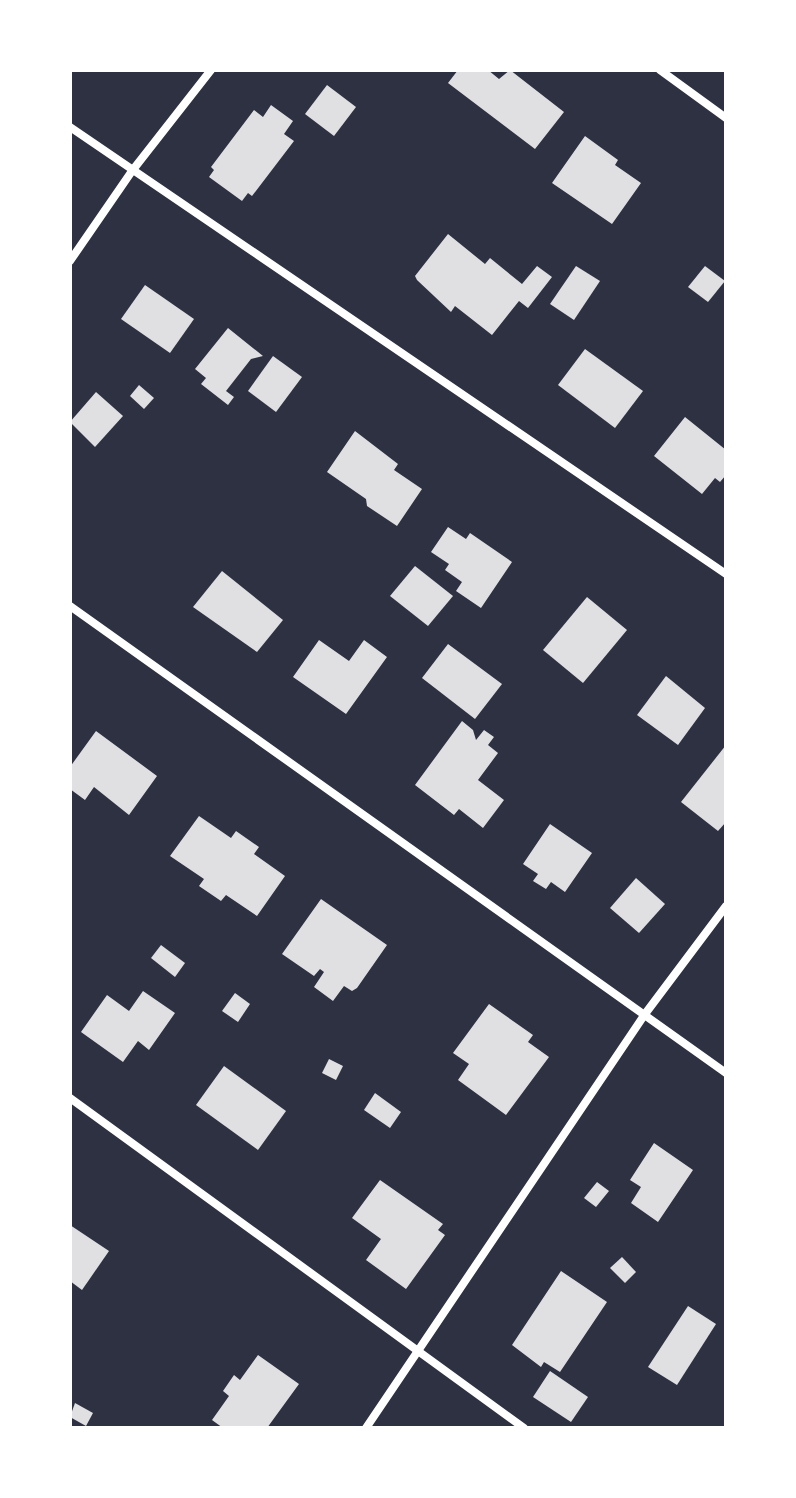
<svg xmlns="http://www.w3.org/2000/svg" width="796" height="1498" font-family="Signika,sans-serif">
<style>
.building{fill:#e0e0e3}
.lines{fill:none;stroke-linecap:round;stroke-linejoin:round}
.minor{stroke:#fff;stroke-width:8}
</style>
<rect width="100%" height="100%" fill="#2d3142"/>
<g class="building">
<path d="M458,70H488L499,79L510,70L564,112L535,149L448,83Z"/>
<path d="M327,85L356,107L334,136L305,114Z"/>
<path d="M271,105L293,121L284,134L294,141L252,196L248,193L242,201L209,177L214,170L211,167L254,110L263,117Z"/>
<path d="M585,136L618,160L615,165L641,183L612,224L552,183Z"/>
<path d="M448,234L485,264L490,258L522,284L537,266L552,277L528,308L519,301L492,335L455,306L451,312L417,280L415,276Z"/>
<path d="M576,266L600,281L574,320L550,304Z"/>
<path d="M705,266L725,281L708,302L688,287Z"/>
<path d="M145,285L194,319L170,353L121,319Z"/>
<path d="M228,328L263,356L251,359L226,391L234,397L228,405L201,384L206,378L195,369Z"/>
<path d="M585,349L643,391L615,428L558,385Z"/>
<path d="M273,356L302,377L276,412L248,391Z"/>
<path d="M139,385L154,398L144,409L130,396Z"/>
<path d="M96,392L123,416L95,447L70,422Z"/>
<path d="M685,417L726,450V475L720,482L715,478L702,494L654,456Z"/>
<path d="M355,431L398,464L394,470L422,489L397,526L367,506L366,499L327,472Z"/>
<path d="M448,527L466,539L470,533L512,562L481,608L456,591L462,582L445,570L449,564L431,552Z"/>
<path d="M415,566L453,596L428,626L390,596Z"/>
<path d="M222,571L283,620L257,652L193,607Z"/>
<path d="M587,597L627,630L583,683L543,650Z"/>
<path d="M319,640L349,661L364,640L387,657L346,714L293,677Z"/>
<path d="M448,644L502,684L475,719L422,678Z"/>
<path d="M666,676L705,708L678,745L637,715Z"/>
<path d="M462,721L473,730L476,740L484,730L494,737L488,745L498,753L478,780L504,800L483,828L459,809L454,815L415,785Z"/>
<path d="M96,731L157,776L129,815L94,787L85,800L70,789V767Z"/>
<path d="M726,745V822L718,831L681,802Z"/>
<path d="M199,816L231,838L236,831L259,847L254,854L285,876L257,916L226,895L221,901L199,886L204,879L170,856Z"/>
<path d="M550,824L592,853L565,892L551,882L546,889L533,881L538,874L523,864Z"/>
<path d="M636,878L665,904L639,933L610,908Z"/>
<path d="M321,899L387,945L357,988L352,991L344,986L333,1001L314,987L324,972L320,969L314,976L282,954Z"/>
<path d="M161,945L185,963L175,977L151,958Z"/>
<path d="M143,991L175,1013L149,1050L138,1041L123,1062L81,1032L107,995L129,1011Z"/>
<path d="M235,993L250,1004L238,1022L222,1011Z"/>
<path d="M489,1004L533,1035L528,1042L549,1057L506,1115L458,1080L469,1064L453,1053Z"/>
<path d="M329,1059L343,1066L336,1080L322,1073Z"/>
<path d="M224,1066L286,1111L258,1150L196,1105Z"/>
<path d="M375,1093L401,1112L390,1128L364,1110Z"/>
<path d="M654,1143L693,1170L658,1222L631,1203L641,1187L630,1180Z"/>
<path d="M380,1180L443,1224L438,1230L445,1235L406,1289L366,1260L381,1239L352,1218Z"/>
<path d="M597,1182L609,1191L596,1207L584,1198Z"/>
<path d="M70,1225L109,1251L82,1290L70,1281Z"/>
<path d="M622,1257L636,1272L625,1283L610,1268Z"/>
<path d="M561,1271L607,1302L560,1372L544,1362L541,1367L512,1345Z"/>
<path d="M688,1306L716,1324L677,1385L648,1367Z"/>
<path d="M258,1355L299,1384L267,1428H223L212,1420L229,1396L223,1391L234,1375L240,1380Z"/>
<path d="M550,1371L588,1397L571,1422L533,1397Z"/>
<path d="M75,1403L93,1413L86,1426L70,1417Z"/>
</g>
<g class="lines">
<g class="minor">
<path d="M660,70L726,118"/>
<path d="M70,127L726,574"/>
<path d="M70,261L132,171L211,70"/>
<path d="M70,606L726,1073"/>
<path d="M70,1098L524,1428"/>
<path d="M366,1428L645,1014L726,906"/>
</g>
</g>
<rect width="796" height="1498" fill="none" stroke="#ffffff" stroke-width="144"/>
</svg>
